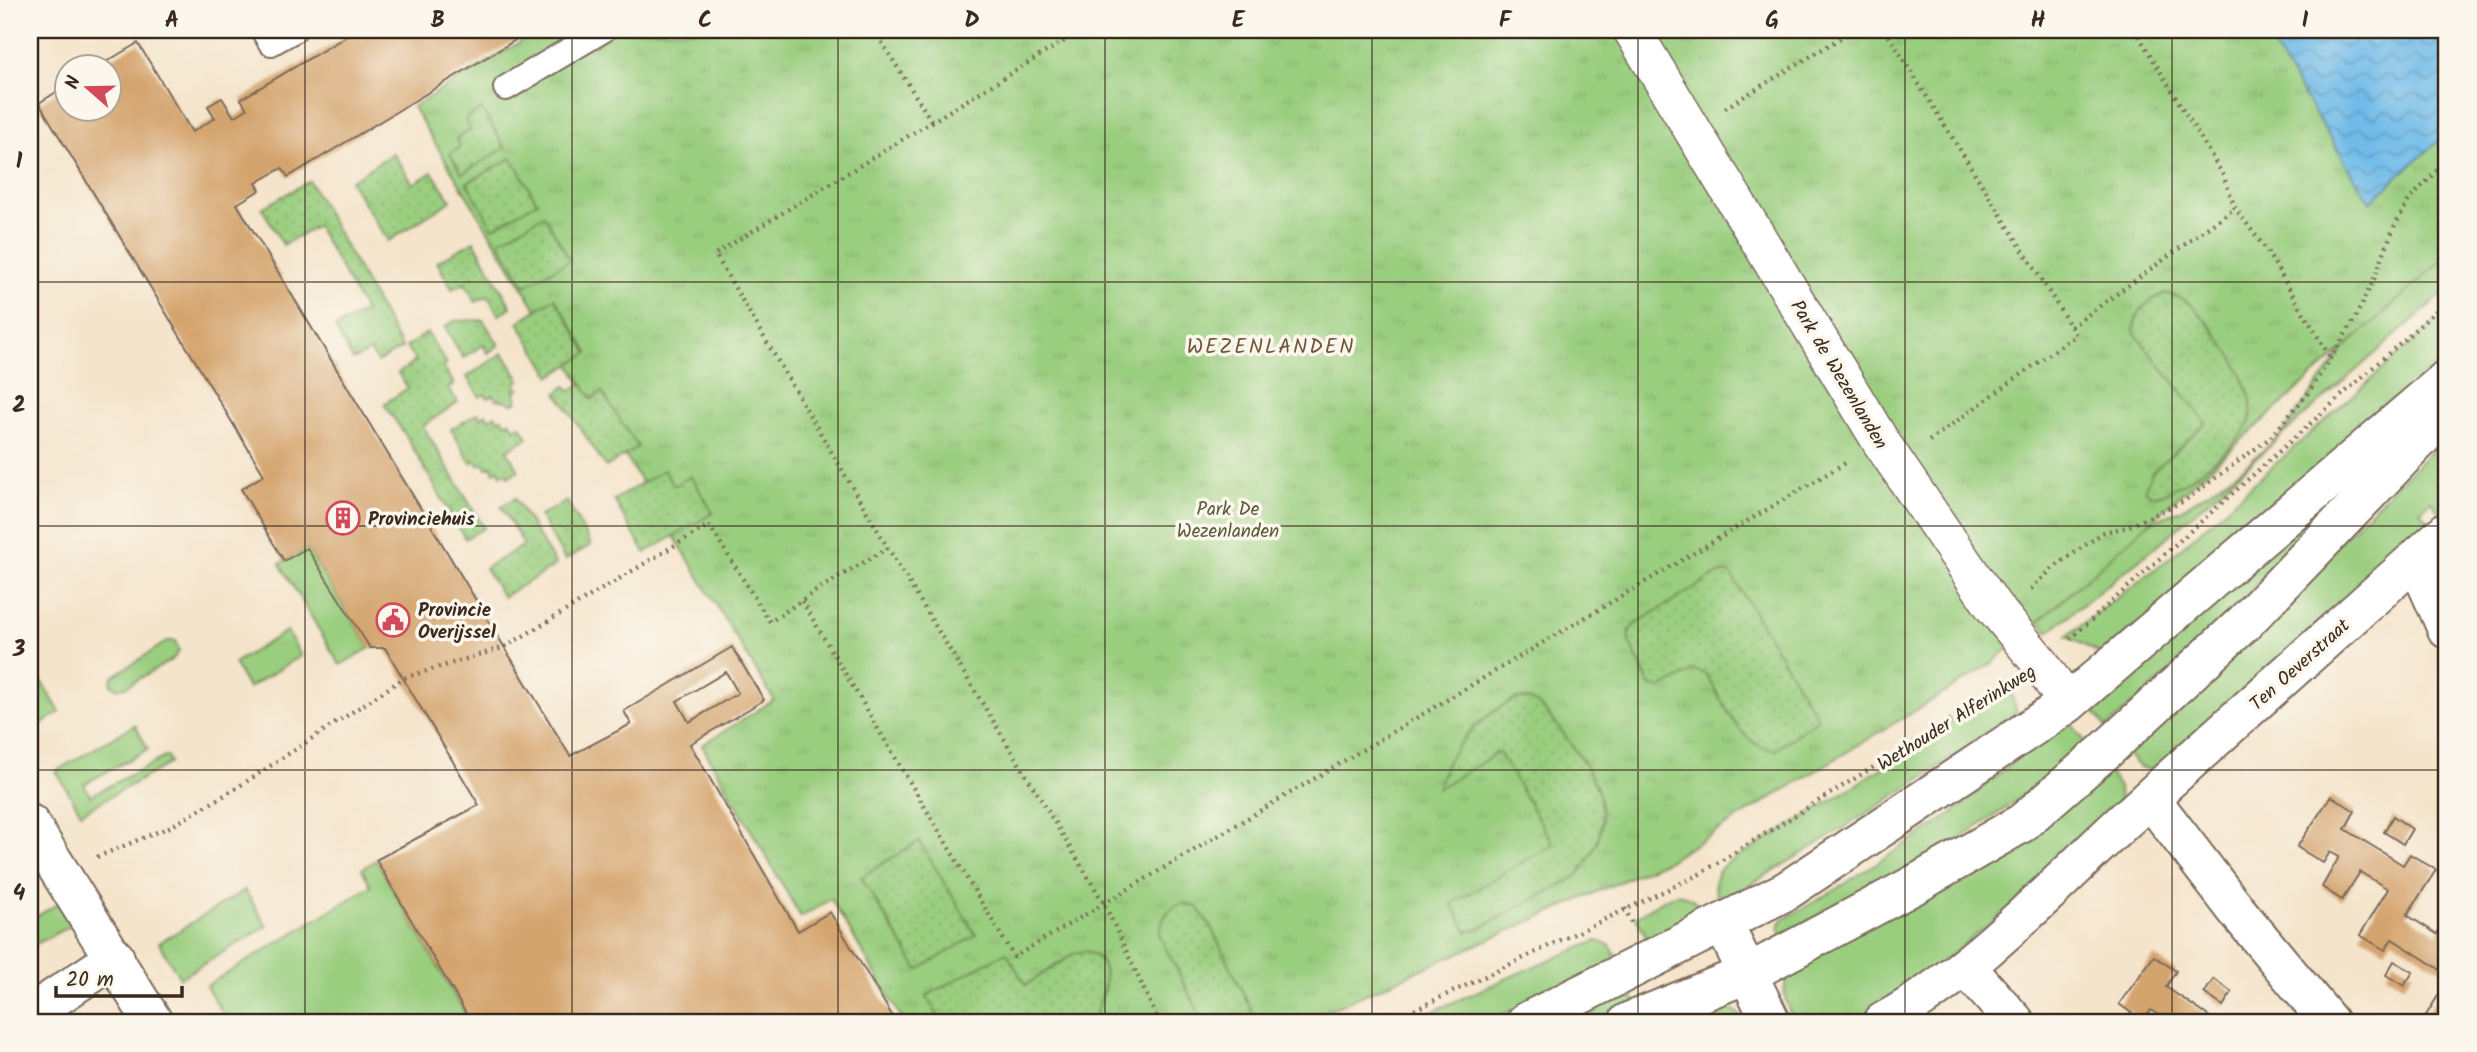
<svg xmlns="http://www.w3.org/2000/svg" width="2477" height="1052" font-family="Kalam,sans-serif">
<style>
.grass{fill:#9ace7f;stroke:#6a7c4e;stroke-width:2}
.park{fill:url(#park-tufts);stroke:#6a7c4e;stroke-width:2}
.garden{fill:url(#garden-dots);stroke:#6a7c4e;stroke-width:2}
.water{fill:url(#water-waves);stroke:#557284;stroke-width:2}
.building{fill:#d4a46e;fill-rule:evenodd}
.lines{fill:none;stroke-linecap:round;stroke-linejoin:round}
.service-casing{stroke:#7c6b5b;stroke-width:28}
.pedestrian-casing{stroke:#7c6b5b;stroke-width:40}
.minor-casing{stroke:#7c6b5b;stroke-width:42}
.secondary-casing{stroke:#7c6b5b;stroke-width:42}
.path{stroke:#7c6b5b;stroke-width:4.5;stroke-dasharray:2 5;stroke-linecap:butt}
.service{stroke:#fff;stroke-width:24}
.pedestrian{stroke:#fff;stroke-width:37}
.minor{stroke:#fff;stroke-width:38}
.secondary{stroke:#fff;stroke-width:38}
.grid{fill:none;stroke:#3b2a1e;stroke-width:2;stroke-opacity:0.55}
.labels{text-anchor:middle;stroke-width:7;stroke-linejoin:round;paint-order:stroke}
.street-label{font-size:19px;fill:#3b2a1e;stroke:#fbf7ec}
.park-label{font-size:19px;fill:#585b3b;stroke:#fbf7ec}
.poi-label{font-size:19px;font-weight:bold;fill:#3b2a1e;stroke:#fbf7ec;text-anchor:start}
.neighbourhood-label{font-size:21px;letter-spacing:2px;fill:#71553a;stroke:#fbf7ec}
.neatline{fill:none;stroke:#3b2a1e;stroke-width:2.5}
.grid-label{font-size:23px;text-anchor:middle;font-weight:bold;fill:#3b2a1e}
</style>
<defs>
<pattern id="park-tufts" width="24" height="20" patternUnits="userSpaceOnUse" patternTransform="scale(1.75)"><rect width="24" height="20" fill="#9ace7f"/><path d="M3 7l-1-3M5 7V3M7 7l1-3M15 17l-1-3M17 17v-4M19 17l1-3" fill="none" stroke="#86b16d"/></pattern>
<pattern id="garden-dots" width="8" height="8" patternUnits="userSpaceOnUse" patternTransform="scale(1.75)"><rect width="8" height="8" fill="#9ace7f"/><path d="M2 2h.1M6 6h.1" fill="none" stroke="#86b16d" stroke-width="1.8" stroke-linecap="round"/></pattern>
<pattern id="water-waves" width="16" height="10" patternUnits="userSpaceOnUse" patternTransform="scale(1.75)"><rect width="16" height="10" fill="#6fbbe9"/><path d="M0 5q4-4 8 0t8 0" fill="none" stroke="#5c98bc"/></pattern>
</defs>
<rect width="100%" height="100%" fill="#fbf7ec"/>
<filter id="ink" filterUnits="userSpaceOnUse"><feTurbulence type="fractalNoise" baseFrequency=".0143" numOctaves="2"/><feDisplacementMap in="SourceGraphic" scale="14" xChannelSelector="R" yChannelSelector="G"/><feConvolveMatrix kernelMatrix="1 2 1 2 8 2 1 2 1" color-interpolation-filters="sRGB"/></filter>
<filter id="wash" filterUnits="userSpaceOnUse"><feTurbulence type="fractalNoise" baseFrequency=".00686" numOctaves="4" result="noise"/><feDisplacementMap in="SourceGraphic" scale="28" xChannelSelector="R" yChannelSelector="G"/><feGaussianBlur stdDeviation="1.57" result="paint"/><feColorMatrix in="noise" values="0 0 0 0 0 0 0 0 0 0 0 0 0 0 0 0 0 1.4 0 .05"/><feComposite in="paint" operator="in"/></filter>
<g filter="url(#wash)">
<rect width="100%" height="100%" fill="#f4e4cb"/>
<g class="grass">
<path d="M2447,168V290L2160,543L2048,632L2029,608L2132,531L2180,510L2204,495L2244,467L2281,435L2340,355Z"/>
<path d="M2447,312V357L2231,550L2101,654L2067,636L2171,557Z"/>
<path d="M2447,435V518L2445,520L2431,501L2420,511L2430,521L2155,771L2140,767L2126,753Z"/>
<path d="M2337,490L2346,496L2165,676L2106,728L2087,701Z"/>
<path d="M307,548L370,648L340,665L280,564Z"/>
<path d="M287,631L301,656L248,688L234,663Z"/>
<path d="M168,641H175L179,651L173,659L125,687L117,689L111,684L112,677Z"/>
<path d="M30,663L60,712L32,730L30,727Z"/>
<path d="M2008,681L2017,713C1921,781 1822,843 1720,902C1713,888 1712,877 1724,865C1822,808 1917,748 2008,681Z"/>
<path d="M2066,717L2087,744L2016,801L1953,844L1782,935L1779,927L1782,920L1832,892L1952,814Z"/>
<path d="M135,725L148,749L84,784L90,796L167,756L170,763L81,813L56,771Z"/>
<path d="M2106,768L2119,787L2120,807L2009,909L1888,1004L1854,1022H1795C1785,1004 1780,991 1790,971Z"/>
<path d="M376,860L470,1022H228L206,986L371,886L362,869Z"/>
<path d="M245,890L267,926L180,978L159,943Z"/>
<path d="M1678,894L1692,898L1704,912L1651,946L1636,917L1668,897Z"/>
<path d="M61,902L70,920V926L30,947V920Z"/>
<path d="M1597,941L1610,945L1620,965L1484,1022H1409L1537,965Z"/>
<path d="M1627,984L1638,1008L1596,1022H1555Z"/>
<path d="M1713,1004L1735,1011L1746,1022H1688L1683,1011Z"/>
</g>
<path class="park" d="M540,30H2447V256L1990,665L1669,860L1302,1022H904L831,899L801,917L702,745L774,700L413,107Z"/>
<g class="garden">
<path d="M482,109L505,148L462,174L450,154L460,147L456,138L471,130L465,120Z"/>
<path d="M393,153L413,184L432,172L451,201L388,241L350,181Z"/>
<path d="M512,158L537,202L493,228L467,183Z"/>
<path d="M309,181L402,348L377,362L371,351L353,360L335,328L365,311L317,226L283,245L262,208Z"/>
<path d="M544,215L570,260L525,286L499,241Z"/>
<path d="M474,241L511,307L499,315L488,296L476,302L465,283L452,289L437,262Z"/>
<path d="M2165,293C2191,298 2202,316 2217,335C2233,356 2255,390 2251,418C2249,438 2175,496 2154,495C2148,494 2148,493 2145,489L2151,473L2206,423L2134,332C2134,311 2148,301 2165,293Z"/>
<path d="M555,298L588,353L551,376L518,322Z"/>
<path d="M483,320L499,345L488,353L483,345L463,358L445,327L454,321Z"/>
<path d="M427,333L447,364L443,367L454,384L448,388L458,402L423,426L484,528L465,539L406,436L384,404L408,388L398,373L416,361L406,347Z"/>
<path d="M503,353L520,380L515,383L519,389L515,391L517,401L512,404L505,400L502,401L500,398L497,400L493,395L488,398L485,394L480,397L467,377Z"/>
<path d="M582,383L592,399L602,392L638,447L606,467L557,393L566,386L570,391Z"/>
<path d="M478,413L481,418L486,414L489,419L495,415L498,420L502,418L505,423L510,421L515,429L521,426L528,438L507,450L519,471L508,477L506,473L501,475L498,469L494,472L491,466L487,468L484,463L479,465L475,460L471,463L451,429Z"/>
<path d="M664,470L674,486L691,476L713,513L645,553L614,500Z"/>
<path d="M515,498L556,565L503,597L485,568L524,545L501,506Z"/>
<path d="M567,501L591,545L565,560L540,516Z"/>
<path d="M1724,572L1731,574L1818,719L1775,750C1740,748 1723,700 1706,674L1694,670L1661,689L1650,685L1629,642V632L1634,625L1714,576Z"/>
<path d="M1516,699C1523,699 1529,698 1536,703C1552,715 1581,757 1591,776C1598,787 1602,804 1602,817C1602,839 1590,859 1577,876L1476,930L1467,932L1452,904L1553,844L1499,752L1437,789C1448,748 1478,717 1516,699Z"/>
<path d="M919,841L976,935L918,970L861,877Z"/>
<path d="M1185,903L1197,907L1211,927L1257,1022H1204L1160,937C1160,919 1167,907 1185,903Z"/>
<path d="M1085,951C1119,961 1101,1000 1093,1022H942L926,996L1006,952L1026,985L1075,953Z"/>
</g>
<path class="water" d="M2263,30H2447V133L2370,202Z"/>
<g id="blocks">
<g class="building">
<path d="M357,30H532L288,177L282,168L256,183L260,190L237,204L570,756L631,724L624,711L732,647L764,700L690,744L798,931L830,912L896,1022H471L376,860L479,805L385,648H370L307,548L284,561L241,489L264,475L39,103L66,86V108H108V66H99L138,43L192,132L215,118L208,106L222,98L234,117L247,109L241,99ZM726,672L738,693L689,722L677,701Z"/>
<path d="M2331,796L2355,811L2345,829L2403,865L2410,854L2436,870L2407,915L2437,934L2447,917V974L2392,939L2385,950L2360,935L2388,889L2360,872L2342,900L2322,887L2339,857L2330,852L2323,863L2297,847Z"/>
<path d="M2393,816L2412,829L2403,844L2384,832Z"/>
<path d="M2154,956L2176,971L2166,987L2217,1022H2169L2151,1010L2143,1021L2119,1004Z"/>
<path d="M2394,961L2413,972L2404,986L2386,975Z"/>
<path d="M2214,979L2232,992L2223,1006L2204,993Z"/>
<path d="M2447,981V1022H2422Z"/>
</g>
</g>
</g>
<g filter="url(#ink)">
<use href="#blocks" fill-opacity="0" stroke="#7c6b5b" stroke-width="2"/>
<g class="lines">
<defs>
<g id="service">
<path d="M263,30L271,43L294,30"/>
<path d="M506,88L603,30"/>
</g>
<path id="pedestrian" d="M1632,30L1881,442L1993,606L2041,664L2067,704"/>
<g id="minor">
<path d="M2416,559L2447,629"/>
<path d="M2150,798L2237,911L2329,1022"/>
<path d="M1723,923L1771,1022"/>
<path d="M1966,967L2015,1022"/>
<path d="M30,1014L115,958"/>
<path d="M1883,1022C1974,972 2047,892 2123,822C2230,724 2339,628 2447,531"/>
</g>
<g id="secondary">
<path d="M30,824L153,1022"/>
<path d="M30,1020L31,1022"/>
<path d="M1526,1022L1786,891L2067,704L2447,379"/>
<path d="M1628,1022L1747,974L1916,884L2022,823L2105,751L2245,622L2447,411"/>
</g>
</defs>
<use href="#service" class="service-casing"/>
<use href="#pedestrian" class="pedestrian-casing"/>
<use href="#minor" class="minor-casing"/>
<use href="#secondary" class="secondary-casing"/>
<g class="path">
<path d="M874,30L932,122"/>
<path d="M1082,30L715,254L888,548L1105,905L1159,1022"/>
<path d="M1885,30L2076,335L1929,441"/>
<path d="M2135,30L2223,175L2235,208L2265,248L2331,359"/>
<path d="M1725,108L1854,30"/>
<path d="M2071,327L2235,208"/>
<path d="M2031,589L2053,568L2104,532L2127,527L2184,501L2270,438L2309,392L2353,322L2374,279L2394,227L2409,200L2447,160"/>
<path d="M802,601L1014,957L1847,462"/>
<path d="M2070,639L2447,301"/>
<path d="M97,857L172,826L235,789L404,678L505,647L709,525L770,622L820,588L888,548"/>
<path d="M1625,908L1632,924"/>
<path d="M1389,1022L1698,875L2007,685"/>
</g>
<use href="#service" class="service"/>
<use href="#pedestrian" class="pedestrian"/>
<use href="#minor" class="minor"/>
<use href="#secondary" class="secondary"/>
</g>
</g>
<path class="grid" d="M305,30V1022M572,30V1022M838,30V1022M1105,30V1022M1372,30V1022M1638,30V1022M1905,30V1022M2172,30V1022M30,282H2447M30,526H2447M30,770H2447"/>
<defs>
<symbol id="building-ring" viewBox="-11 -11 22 22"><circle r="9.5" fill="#fbf7ec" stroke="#d1495b" stroke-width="1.5"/><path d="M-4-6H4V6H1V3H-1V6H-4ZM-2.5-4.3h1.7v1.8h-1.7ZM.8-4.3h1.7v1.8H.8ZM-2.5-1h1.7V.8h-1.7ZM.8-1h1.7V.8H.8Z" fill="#d1495b"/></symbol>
<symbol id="civic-ring" viewBox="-11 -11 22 22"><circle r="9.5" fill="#fbf7ec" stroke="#d1495b" stroke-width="1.5"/><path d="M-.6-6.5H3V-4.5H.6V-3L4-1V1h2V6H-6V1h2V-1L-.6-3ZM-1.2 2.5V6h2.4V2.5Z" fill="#d1495b"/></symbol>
</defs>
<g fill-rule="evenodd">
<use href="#building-ring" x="324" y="499" width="38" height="38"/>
<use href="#civic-ring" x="374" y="601" width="38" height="38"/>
</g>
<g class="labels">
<g class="street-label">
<text transform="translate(1840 374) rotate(59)" y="7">Park de Wezenlanden</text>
<text transform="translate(2299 664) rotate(-42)" y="7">Ten Oeverstraat</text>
<text transform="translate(1956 717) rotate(-32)" y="7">Wethouder Alferinkweg</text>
</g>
<g class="park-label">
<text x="1228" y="515">Park De<tspan x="1228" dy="22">Wezenlanden</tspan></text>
</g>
<g class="poi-label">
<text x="368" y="525">Provinciehuis</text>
<text x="418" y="616">Provincie<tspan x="418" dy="22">Overijssel</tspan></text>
</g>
<g class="neighbourhood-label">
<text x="1271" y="353">WEZENLANDEN</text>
</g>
</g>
<rect width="2477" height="1052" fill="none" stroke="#fbf7ec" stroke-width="77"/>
<g transform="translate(88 88) rotate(290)"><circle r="33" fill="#fbf7ec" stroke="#aea59a" stroke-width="2"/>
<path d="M0-5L12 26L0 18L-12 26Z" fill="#d1495b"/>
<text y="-10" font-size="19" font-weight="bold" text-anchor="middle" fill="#3b2a1e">N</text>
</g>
<path d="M56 986v10h126v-10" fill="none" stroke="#3b2a1e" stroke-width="3.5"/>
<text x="66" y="986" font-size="21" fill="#3b2a1e" stroke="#fbf7ec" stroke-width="5" paint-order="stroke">20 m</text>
<rect x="38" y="38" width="2400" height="976" class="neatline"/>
<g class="grid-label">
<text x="172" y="27">A</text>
<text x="438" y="27">B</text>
<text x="705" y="27">C</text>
<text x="972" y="27">D</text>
<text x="1238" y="27">E</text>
<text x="1505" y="27">F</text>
<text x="1772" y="27">G</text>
<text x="2038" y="27">H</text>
<text x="2305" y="27">I</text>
<text x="19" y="168">1</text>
<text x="19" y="412">2</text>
<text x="19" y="656">3</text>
<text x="19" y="900">4</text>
</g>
</svg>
